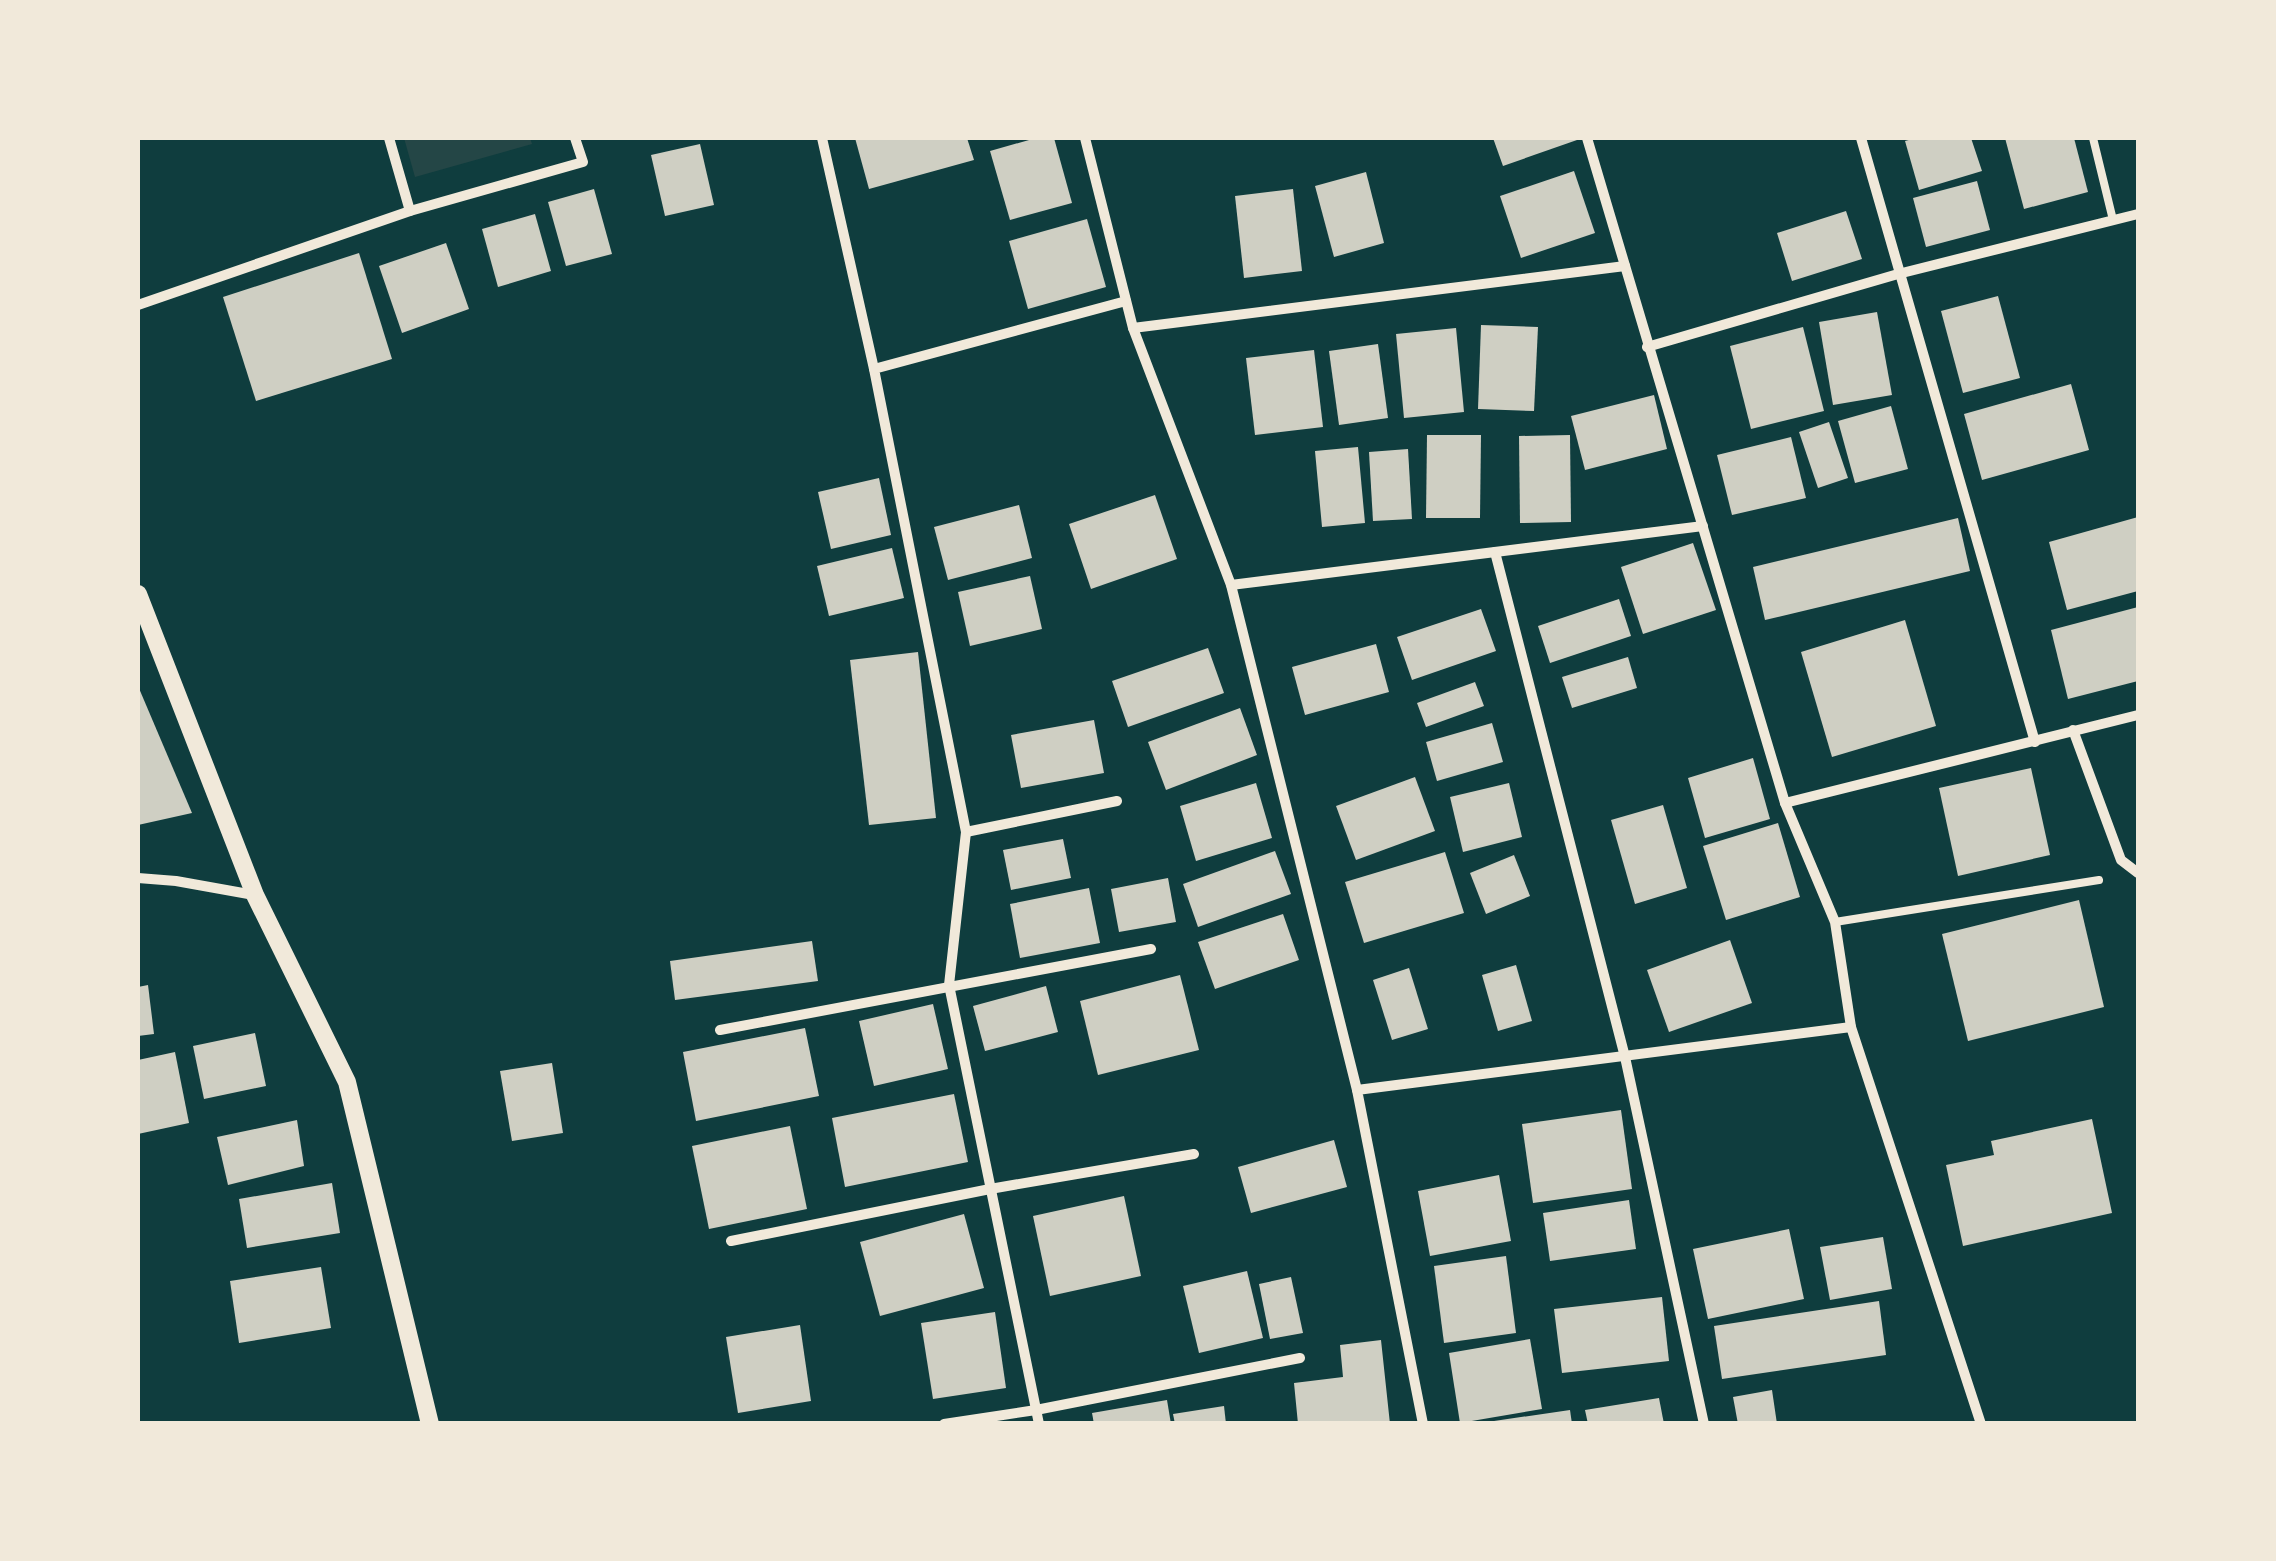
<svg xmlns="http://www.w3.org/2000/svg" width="2276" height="1561" font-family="'DejaVu Sans',sans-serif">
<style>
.green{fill:#244646}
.building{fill:#cfcfc3}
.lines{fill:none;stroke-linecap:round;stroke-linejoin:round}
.service{stroke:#f1e9da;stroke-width:8}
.minor{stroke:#f1e9da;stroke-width:10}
.tertiary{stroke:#f1e9da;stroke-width:18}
</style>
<rect width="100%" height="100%" fill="#0f3d3e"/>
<path class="green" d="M404,138H530L532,144L415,177Z"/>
<g class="building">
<path d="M855,138H967L974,160L869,189Z"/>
<path d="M1036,138H1054L1072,203L1010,220L990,151Z"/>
<path d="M1493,138H1576L1577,140L1503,166Z"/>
<path d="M1916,138H1971L1982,171L1919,190L1905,141Z"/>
<path d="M2005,138H2074L2088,192L2024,209Z"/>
<path d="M700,144L714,205L665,216L651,155Z"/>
<path d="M1574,171L1595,233L1521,258L1500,196Z"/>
<path d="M1366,172L1384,243L1334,257L1315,186Z"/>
<path d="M1977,181L1990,230L1926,247L1913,198Z"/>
<path d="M594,189L612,254L566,266L548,202Z"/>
<path d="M1293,189L1302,271L1244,278L1235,196Z"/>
<path d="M1846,211L1862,259L1792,281L1777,233Z"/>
<path d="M535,214L551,271L498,287L482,229Z"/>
<path d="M1087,219L1106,287L1028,309L1009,241Z"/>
<path d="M446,243L469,309L402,333L379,266Z"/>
<path d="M359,253L392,359L256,401L223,297Z"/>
<path d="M1998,296L2020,378L1963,393L1941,311Z"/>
<path d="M1877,312L1892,395L1833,405L1819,322Z"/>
<path d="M1481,325L1538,327L1534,411L1478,409Z"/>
<path d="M1803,327L1824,411L1751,429L1730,346Z"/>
<path d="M1456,328L1464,412L1404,418L1396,334Z"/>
<path d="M1378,344L1388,418L1339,425L1329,351Z"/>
<path d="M1314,350L1323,427L1255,435L1246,358Z"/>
<path d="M2071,384L2089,450L1982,480L1964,414Z"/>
<path d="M1654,395L1667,449L1585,470L1571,416Z"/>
<path d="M1891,406L1908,469L1855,483L1838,421Z"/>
<path d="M1829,422L1848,478L1818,488L1799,432Z"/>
<path d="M1427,435H1481L1480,518H1426Z"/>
<path d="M1570,435L1571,522L1520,523L1519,436Z"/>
<path d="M1791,437L1806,498L1732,515L1717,455Z"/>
<path d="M1358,447L1365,523L1322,527L1315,451Z"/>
<path d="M1408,449L1412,519L1373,521L1369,452Z"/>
<path d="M879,478L891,535L831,549L818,492Z"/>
<path d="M1155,495L1177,559L1091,589L1069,524Z"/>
<path d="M1019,505L1032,558L948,580L934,527Z"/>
<path d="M2138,517V591L2067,610L2049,542Z"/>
<path d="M1958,518L1970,571L1765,620L1753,567Z"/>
<path d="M1693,543L1716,610L1643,634L1621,567Z"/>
<path d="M892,548L904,598L829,616L817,566Z"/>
<path d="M1030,576L1042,629L970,646L958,592Z"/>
<path d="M1619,599L1631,636L1550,663L1538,626Z"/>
<path d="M2138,607V681L2068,699L2051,630Z"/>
<path d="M1481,609L1496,651L1412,680L1397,637Z"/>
<path d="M1905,620L1936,726L1832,757L1801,652Z"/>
<path d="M1376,644L1389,692L1305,715L1292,667Z"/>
<path d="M1208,648L1224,693L1128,727L1112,681Z"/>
<path d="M918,652L936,818L869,825L850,660Z"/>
<path d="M1628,657L1637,688L1572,708L1562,677Z"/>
<path d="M1475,682L1484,706L1426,727L1417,703Z"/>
<path d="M138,686L192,813L138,825Z"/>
<path d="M1240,708L1257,755L1166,790L1148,742Z"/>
<path d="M1094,720L1104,773L1021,788L1011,735Z"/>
<path d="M1492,723L1503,762L1437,781L1426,742Z"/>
<path d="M1753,758L1770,819L1705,838L1688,778Z"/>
<path d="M2031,768L2050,855L1958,876L1939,788Z"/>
<path d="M1415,777L1435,831L1356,860L1336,806Z"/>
<path d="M1256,783L1272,838L1196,861L1180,806Z"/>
<path d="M1509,783L1522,837L1463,852L1450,797Z"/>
<path d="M1663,805L1687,888L1635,904L1611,820Z"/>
<path d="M1778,823L1800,897L1726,920L1703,846Z"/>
<path d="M1063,839L1071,878L1011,890L1003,850Z"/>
<path d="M1275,851L1291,894L1198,927L1183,884Z"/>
<path d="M1445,852L1464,913L1364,943L1345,882Z"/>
<path d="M1514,855L1530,896L1486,914L1470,873Z"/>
<path d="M1168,878L1176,922L1119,932L1111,889Z"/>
<path d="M1089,888L1100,943L1020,958L1010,904Z"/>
<path d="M2079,900L2104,1007L1968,1041L1942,934Z"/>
<path d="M1283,914L1299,960L1215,989L1198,942Z"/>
<path d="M1730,940L1752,1003L1669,1032L1647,970Z"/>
<path d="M812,941L818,981L675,1000L670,961Z"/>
<path d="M1516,965L1532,1021L1498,1031L1482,975Z"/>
<path d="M1409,968L1428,1029L1392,1040L1373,980Z"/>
<path d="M1180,975L1199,1050L1098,1075L1080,1001Z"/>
<path d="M148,985L154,1034L138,1036V987Z"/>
<path d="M1046,986L1058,1032L985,1051L973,1006Z"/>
<path d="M933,1004L948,1069L874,1086L859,1021Z"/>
<path d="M805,1028L819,1096L696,1121L683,1052Z"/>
<path d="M255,1033L266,1086L204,1099L193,1046Z"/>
<path d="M175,1052L189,1123L138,1134V1060Z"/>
<path d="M552,1063L563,1133L512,1141L500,1071Z"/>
<path d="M954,1094L968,1162L845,1187L832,1118Z"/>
<path d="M1621,1110L1632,1189L1533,1203L1522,1124Z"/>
<path d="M2092,1119L2112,1213L1963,1246L1946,1165L1994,1155L1991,1141Z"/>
<path d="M297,1120L304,1166L228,1185L217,1137Z"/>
<path d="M790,1126L807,1209L709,1229L692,1146Z"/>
<path d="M1334,1140L1347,1187L1251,1213L1238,1167Z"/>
<path d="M1499,1175L1511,1241L1430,1256L1418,1191Z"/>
<path d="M332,1183L340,1233L247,1248L239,1199Z"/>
<path d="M1124,1196L1141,1276L1050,1296L1033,1216Z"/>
<path d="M1629,1200L1636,1249L1550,1261L1543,1213Z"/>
<path d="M964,1214L984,1288L880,1316L860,1242Z"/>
<path d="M1789,1229L1804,1299L1708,1319L1693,1249Z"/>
<path d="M1883,1237L1892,1289L1830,1300L1820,1247Z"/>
<path d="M1506,1256L1516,1333L1444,1343L1434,1266Z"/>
<path d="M321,1267L331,1328L239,1343L230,1281Z"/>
<path d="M1247,1271L1263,1338L1199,1353L1183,1286Z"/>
<path d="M1291,1277L1303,1333L1270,1339L1259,1284Z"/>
<path d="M1662,1297L1669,1361L1562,1373L1554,1309Z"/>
<path d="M1879,1301L1886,1355L1722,1379L1714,1326Z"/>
<path d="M995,1312L1006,1388L933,1399L921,1323Z"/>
<path d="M800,1325L811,1401L738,1413L726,1337Z"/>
<path d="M1530,1339L1542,1409L1460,1423L1449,1353Z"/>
<path d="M1381,1340L1390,1424H1298L1294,1383L1343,1377L1340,1345Z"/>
<path d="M1772,1390L1777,1424H1738L1733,1397Z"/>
<path d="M1659,1398L1664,1424H1588L1585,1410Z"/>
<path d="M1167,1400L1171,1424H1094L1092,1413Z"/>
<path d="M1224,1406L1226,1424H1175L1173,1414Z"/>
<path d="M1570,1410L1572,1424H1494V1421Z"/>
</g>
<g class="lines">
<g class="service">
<path d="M2093,138L2113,220"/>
<path d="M1835,922L2099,880"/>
</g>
<g class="minor">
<path d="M389,138L410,211"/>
<path d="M822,138L874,369"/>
<path d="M1085,138L1133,328L1231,585L1357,1090"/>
<path d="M1587,138L1785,803L2138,715"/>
<path d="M1861,138L2035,742"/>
<path d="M138,305L410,211L583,162L575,138"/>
<path d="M1133,328L1625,266"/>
<path d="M1647,347L1898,274L2138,214"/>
<path d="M1495,552L1625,1057L1704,1424"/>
<path d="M1231,585L1703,526"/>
<path d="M2073,730L2121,860L2138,873"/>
<path d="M1785,803L1835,922L1851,1027L1981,1424"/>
<path d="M966,832L1117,801"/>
<path d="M138,878L176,881L254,895"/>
<path d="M720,1030L1151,949"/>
<path d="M731,1241L990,1189L1194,1154"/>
<path d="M944,1424L1036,1410L1300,1358"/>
<path d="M1039,1424L949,985L966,832L874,369L1126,301"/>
<path d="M1423,1424L1357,1090L1851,1027"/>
</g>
<path class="tertiary" d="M138,594L255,895L347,1082L430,1424"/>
</g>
<rect width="2276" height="1561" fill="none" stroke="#f1e9da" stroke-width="280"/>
</svg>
